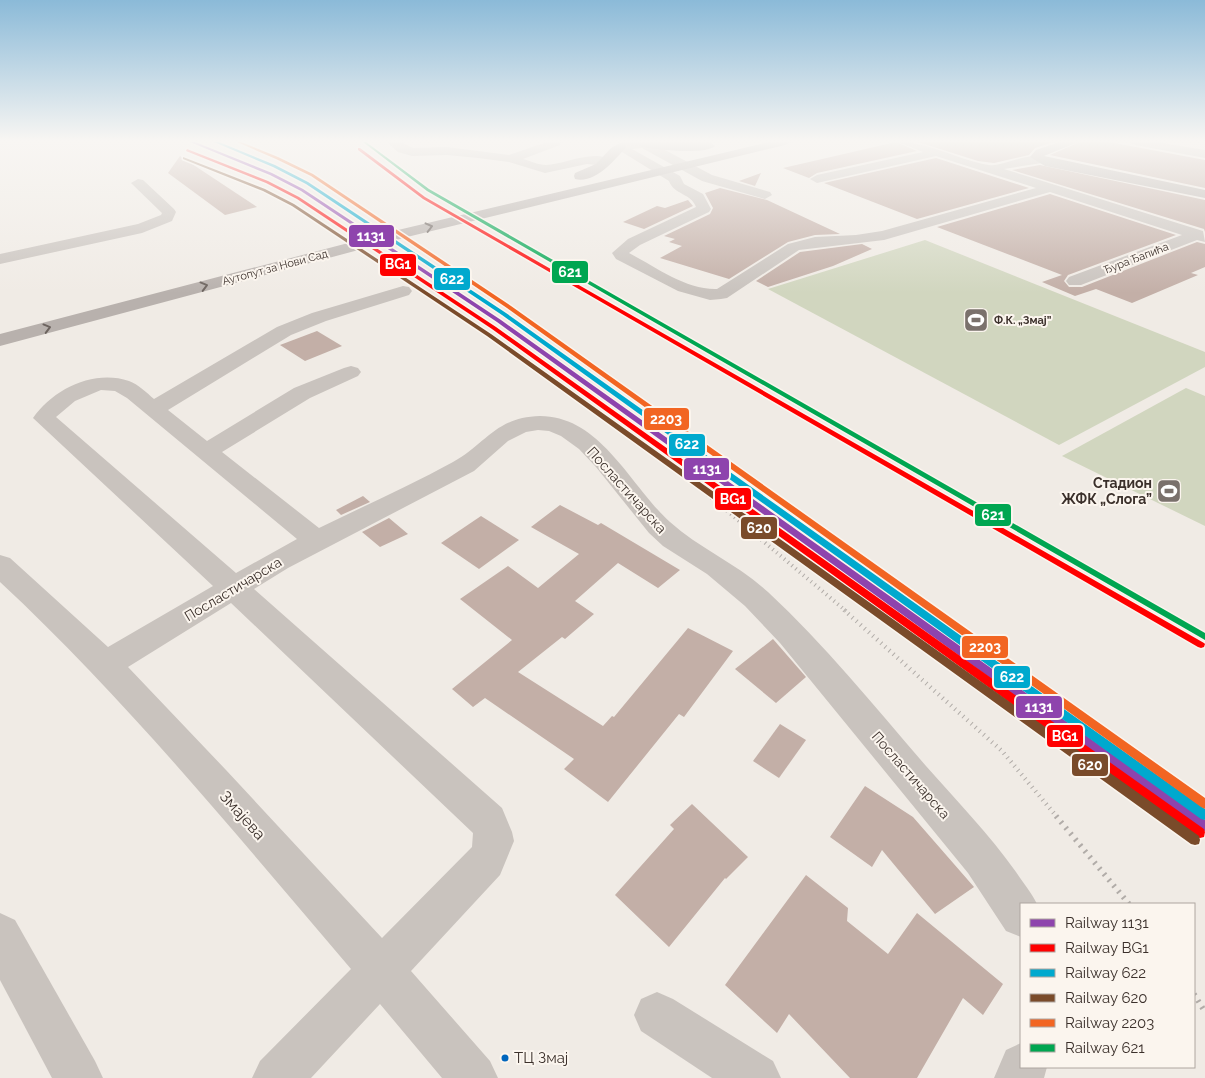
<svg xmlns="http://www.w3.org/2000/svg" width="1205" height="1078" font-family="Raleway,sans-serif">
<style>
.green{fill:#d1d6bf}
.building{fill:#c3afa7}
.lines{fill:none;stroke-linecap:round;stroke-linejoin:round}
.minor{fill:#c9c3be;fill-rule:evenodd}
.major{fill:#b8b1ad;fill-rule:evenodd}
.rail-far2{stroke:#b1aca8;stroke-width:4;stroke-dasharray:1 4;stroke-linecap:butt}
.rail-far1{stroke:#b1aca8;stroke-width:4.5;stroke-dasharray:1 4.5;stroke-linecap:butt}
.rail{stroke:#b1aca8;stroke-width:5.5;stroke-dasharray:2 5.5;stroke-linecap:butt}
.rail-1-casing{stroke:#fbf5ee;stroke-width:3}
.rail-2-casing{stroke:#fbf5ee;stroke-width:3}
.rail-3-casing{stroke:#fbf5ee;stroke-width:3}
.rail-4-casing{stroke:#fbf5ee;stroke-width:3}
.rail-5-casing{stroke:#fbf5ee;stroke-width:3}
.rail-6-casing{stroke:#fbf5ee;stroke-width:3}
.rail-1{fill:#8e44ad;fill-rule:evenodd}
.rail-2{fill:#f00;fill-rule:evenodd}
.rail-3{fill:#00a9ce;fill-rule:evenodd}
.rail-4{fill:#7a4b2a;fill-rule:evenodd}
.rail-5{fill:#f26522;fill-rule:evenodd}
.rail-6{fill:#00a651;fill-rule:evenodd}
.oneway{stroke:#6d645f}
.bus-dot{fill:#0065bd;stroke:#fbf5ee;stroke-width:2}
.labels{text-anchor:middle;stroke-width:4;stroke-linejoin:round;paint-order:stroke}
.far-street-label{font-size:11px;fill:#3b302b;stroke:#fbf5ee}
.far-poi-label{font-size:11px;font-weight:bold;fill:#3b302b;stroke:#fbf5ee;text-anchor:start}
.poi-label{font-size:14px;font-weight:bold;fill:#3b302b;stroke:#fbf5ee;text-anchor:end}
.street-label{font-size:14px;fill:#3b302b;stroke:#fbf5ee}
.near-bus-label{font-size:15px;fill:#3b302b;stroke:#fbf5ee;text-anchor:start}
.near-street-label{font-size:16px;fill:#3b302b;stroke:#fbf5ee}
.line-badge{stroke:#fbf5ee;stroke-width:2}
.badge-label{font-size:14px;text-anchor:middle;font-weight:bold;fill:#fff}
</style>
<rect width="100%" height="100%" fill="#f0ebe5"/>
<g class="green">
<path d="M925,240L1205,352V367L1059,445L768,289Z"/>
<path d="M1186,388L1205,396V526L1062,456Z"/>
</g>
<g class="building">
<path d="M896,142L917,151L817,173L809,178L783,168Z"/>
<path d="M918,142H1053L1035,148L1029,155L994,163L978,161Z"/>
<path d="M1080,142H1109L1205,160V188L1050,155Z"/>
<path d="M180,156L257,207L225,215L168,173Z"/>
<path d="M936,158L1029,188L917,219L824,183Z"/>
<path d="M1040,165L1205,200V232L1204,229L1012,170Z"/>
<path d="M761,173L755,186L739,181Z"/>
<path d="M720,188L767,200L840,234L815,235L788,242L729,279L660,258L682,246L669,242L675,239L664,236L710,214L713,208L705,193Z"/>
<path d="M1050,194L1176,235L1068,275L1064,281L1069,287H1082L1197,242L1205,244V267L1191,273L1198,275L1132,303L1096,289L1075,296L1042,282L1062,275L937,227Z"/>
<path d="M688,200L693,206L644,229L623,222L657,206L665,208Z"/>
<path d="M862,244L872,249L833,266L768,287L756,281L800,252Z"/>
<path d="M317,331L342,346L305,361L280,345Z"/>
<path d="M363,496L370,502L341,515L336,510Z"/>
<path d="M560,505L598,525L601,523L680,570L658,588L618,563L575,601L594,614L565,639L562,637L518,672L603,726L612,716L614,717L688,628L733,651L684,717L679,714L608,802L564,769L574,759L485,698L473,707L452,689L512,640L460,599L508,566L538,588L579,554L531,527Z"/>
<path d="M481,516L519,540L479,569L441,543Z"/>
<path d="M389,518L408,534L380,547L362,532Z"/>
<path d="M773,639L806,677L776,703L735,669Z"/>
<path d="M780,724L806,740L779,778L753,761Z"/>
<path d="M865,786L913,817L974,887L935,914L882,850L872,867L830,837Z"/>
<path d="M692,804L748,857L726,879L725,878L669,947L615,895L674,829L670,825Z"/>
<path d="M806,875L848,908L847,921L888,954L917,913L1003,984L983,1015L963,998L917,1078H850L789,1014L777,1033L725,985Z"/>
</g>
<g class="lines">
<g class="minor">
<path d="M387,142H401L413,148L447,147L509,155L547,142H561L560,145L523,159C530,161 539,165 546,165C563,165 598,147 612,162L606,166L587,164L545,173L509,162L478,158L447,155L412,156L398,152Z"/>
<path d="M650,142L712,175L770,192L772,195L765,199L702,181L642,148L632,149L680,176L684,184L703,194L711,209L709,212L640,245L629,253C656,267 686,290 717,289L788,244L815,237L856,235L882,231L1036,188L936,156L817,183L810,179L817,175L923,152L898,142C931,142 957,160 989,165C1003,167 1024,153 1042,157L1044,160L1042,163L1004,169L1203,231L1205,242L1197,240L1081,285H1069L1066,281L1069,277L1182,235L1050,192L884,240L799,250L727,298L721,299L710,300L678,291L616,259L612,253L628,239L696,207C691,193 674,195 669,181L614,147L620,143Z"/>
<path d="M1129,142H1157L1205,150V158L1135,145Z"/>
<path d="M138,179L143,180L174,209L176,212L172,221L142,233L0,264V254L138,224L161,215L162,213L131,183Z"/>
<path d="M403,286L409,287L412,291L409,295L326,321L291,335L168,410L207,441L294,388L344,368L351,366L358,368L361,372L358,376L310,398L222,452L319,528C364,506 409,486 453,462C485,445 495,417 540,416C601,416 631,487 670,522C700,549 738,564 768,592C825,645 875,707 926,766C957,801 989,834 1016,872C1023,883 1032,893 1037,904H1021V937L1006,931L968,873L780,643L745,606L707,574L663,546L649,533L596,467L579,449L561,436L549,431L538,430L526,432L508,441L474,471L288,568L254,589L502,808L512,832L514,841L500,875L411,971L490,1061L498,1078H442L380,1004L311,1078H252L260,1061L351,969C238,837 127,700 0,582V555L10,558L108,647L213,586L33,418C53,389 94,369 129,381C138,384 147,393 154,399L277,327L312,313ZM101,390L115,391L127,398L297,539L236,573L56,417L75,401ZM231,603L473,833L472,847L382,938L226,770L128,667Z"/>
<path d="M0,913L15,920L95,1061L103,1078H52L0,980Z"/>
<path d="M657,992L673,999L773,1061L781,1078H712L641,1031L634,1015L641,999Z"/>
<path d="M1021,1043V1067H1047L1044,1078H994L1006,1050Z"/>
</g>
<g class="major">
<path d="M639,142H709L715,146C706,155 653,150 640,146Z"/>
<path d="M769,142H791L785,145L407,237L0,346V334L398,230Z"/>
<path d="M1060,142H1078L1044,156L1205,190V198L1045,166L1030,157L1036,150Z"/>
<path d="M620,143L626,147C615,160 595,184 575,179L574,176L575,173L596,164L611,148Z"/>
</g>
<path class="rail-far2" d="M700,488L846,611"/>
<path class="rail-far1" d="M844,610L1002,751L1057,817"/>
<g class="rail">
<path d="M1056,816L1129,904"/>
<path d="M1194,994L1205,1012"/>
</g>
<defs>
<path id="rail-1" d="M195,142L272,173L303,189L501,320L1205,820V831L1201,830L497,322L301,191L270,175L190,142Z"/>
<g id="rail-2">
<path d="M358,148H360L425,197L1204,643L1205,644L1204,647L1201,648L1198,647L423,199L358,150Z"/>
<path d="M187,149L268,181L299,197L496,327L1204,829L1205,832L1204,837L1200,838L1196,837L492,329L297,199L266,183L186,151Z"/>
</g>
<path id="rail-3" d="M219,142L275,165L308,182L506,313L1205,809V820L1201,819L502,315L306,184L273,167L214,142Z"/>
<path id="rail-4" d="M183,157L265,189L294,204L491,334L1199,836L1200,840L1199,844L1195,845L1191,844L487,336L292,206L263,191L183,159Z"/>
<path id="rail-5" d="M241,142L278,157L313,174L511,306L1205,798V809L1201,807L507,308L311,176L276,159L237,142Z"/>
<path id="rail-6" d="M366,142L429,189L1205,633V640L427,191L363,142Z"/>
</defs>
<use href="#rail-1" class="rail-1-casing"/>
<use href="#rail-2" class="rail-2-casing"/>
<use href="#rail-3" class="rail-3-casing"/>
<use href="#rail-4" class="rail-4-casing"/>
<use href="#rail-5" class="rail-5-casing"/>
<use href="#rail-6" class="rail-6-casing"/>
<use href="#rail-1" class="rail-1"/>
<use href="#rail-2" class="rail-2"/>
<use href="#rail-3" class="rail-3"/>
<use href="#rail-4" class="rail-4"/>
<use href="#rail-5" class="rail-5"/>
<use href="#rail-6" class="rail-6"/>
</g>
<defs><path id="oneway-chevron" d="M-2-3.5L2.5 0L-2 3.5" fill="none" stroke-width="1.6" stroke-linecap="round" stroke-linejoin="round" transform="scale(1.25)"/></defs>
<g class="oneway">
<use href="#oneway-chevron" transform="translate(429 227) rotate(-14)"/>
<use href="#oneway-chevron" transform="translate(204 286) rotate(-15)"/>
<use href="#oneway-chevron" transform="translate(47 328) rotate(-15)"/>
</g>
<linearGradient id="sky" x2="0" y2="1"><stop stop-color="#8bbad8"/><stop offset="0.48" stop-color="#f8f6f3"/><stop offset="1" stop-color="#f8f6f3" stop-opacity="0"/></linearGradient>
<rect width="1205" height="293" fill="url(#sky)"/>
<defs>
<symbol id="stadium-square" viewBox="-11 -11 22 22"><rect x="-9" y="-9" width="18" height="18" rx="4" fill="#7a716c" stroke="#fbf5ee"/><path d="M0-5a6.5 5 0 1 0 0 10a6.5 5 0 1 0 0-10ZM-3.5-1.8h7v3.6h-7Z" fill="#fff"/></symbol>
</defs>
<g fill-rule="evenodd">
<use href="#stadium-square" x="962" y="306" width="28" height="28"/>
<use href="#stadium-square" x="1155" y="477" width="28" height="28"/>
</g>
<circle class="bus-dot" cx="505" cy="1058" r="4.5"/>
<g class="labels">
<g class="far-street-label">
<text transform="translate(1136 258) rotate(-21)" y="4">Ђура Ђапића</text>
<text transform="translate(275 267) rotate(-15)" y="4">Аутопут за Нови Сад</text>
</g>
<g class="far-poi-label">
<text x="994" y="324">Ф.К. „Змај”</text>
</g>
<g class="poi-label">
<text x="1152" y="488">Стадион<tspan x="1152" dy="16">ЖФК „Слога”</tspan></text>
</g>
<g class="street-label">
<text transform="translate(627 490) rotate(48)" y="5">Посластичарска</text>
<text transform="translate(233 589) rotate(-31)" y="5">Посластичарска</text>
<text transform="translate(911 775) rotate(49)" y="5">Посластичарска</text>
</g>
<g class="near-bus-label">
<text x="514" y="1063">ТЦ Змај</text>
</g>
<g class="near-street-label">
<text transform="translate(243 815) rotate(48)" y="6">Змајева</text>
</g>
</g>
<g class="line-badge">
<rect x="348" y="224" width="47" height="24" rx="5" fill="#8e44ad"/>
<rect x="379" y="253" width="38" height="24" rx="5" fill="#f00"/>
<rect x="551" y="260" width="38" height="24" rx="5" fill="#00a651"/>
<rect x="433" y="267" width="38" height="24" rx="5" fill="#00a9ce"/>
<rect x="643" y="407" width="47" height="24" rx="5" fill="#f26522"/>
<rect x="668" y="433" width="38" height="24" rx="5" fill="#00a9ce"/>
<rect x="683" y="457" width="47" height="24" rx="5" fill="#8e44ad"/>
<rect x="714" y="487" width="38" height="24" rx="5" fill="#f00"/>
<rect x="974" y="503" width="38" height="24" rx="5" fill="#00a651"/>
<rect x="740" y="516" width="38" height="24" rx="5" fill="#7a4b2a"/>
<rect x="961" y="635" width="48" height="24" rx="5" fill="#f26522"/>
<rect x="993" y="665" width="38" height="24" rx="5" fill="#00a9ce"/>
<rect x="1015" y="695" width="48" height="24" rx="5" fill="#8e44ad"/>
<rect x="1046" y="724" width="38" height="24" rx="5" fill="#f00"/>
<rect x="1071" y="753" width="38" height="24" rx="5" fill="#7a4b2a"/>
</g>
<g class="badge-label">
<text x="371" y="241">1131</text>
<text x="398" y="269">BG1</text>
<text x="570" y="277">621</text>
<text x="452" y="284">622</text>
<text x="666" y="424">2203</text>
<text x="687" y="449">622</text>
<text x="707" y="474">1131</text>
<text x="733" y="504">BG1</text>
<text x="993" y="520">621</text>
<text x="759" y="533">620</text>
<text x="985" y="652">2203</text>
<text x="1012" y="682">622</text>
<text x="1039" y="712">1131</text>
<text x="1065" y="741">BG1</text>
<text x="1090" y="770">620</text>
</g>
<rect x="1020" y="903" width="175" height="165" fill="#fbf5ee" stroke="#aea6a0"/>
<rect x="1030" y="919" width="25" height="8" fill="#8e44ad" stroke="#aea6a0"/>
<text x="1065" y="928" font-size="15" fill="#3b302b">Railway 1131</text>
<rect x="1030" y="944" width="25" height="8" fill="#ff0000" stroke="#aea6a0"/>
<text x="1065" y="953" font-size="15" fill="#3b302b">Railway BG1</text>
<rect x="1030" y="969" width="25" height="8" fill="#00a9ce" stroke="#aea6a0"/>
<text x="1065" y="978" font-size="15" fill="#3b302b">Railway 622</text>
<rect x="1030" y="994" width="25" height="8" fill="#7a4b2a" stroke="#aea6a0"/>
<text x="1065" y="1003" font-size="15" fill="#3b302b">Railway 620</text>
<rect x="1030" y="1019" width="25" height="8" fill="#f26522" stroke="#aea6a0"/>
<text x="1065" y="1028" font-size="15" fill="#3b302b">Railway 2203</text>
<rect x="1030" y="1044" width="25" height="8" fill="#00a651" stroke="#aea6a0"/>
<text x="1065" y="1053" font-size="15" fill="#3b302b">Railway 621</text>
</svg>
